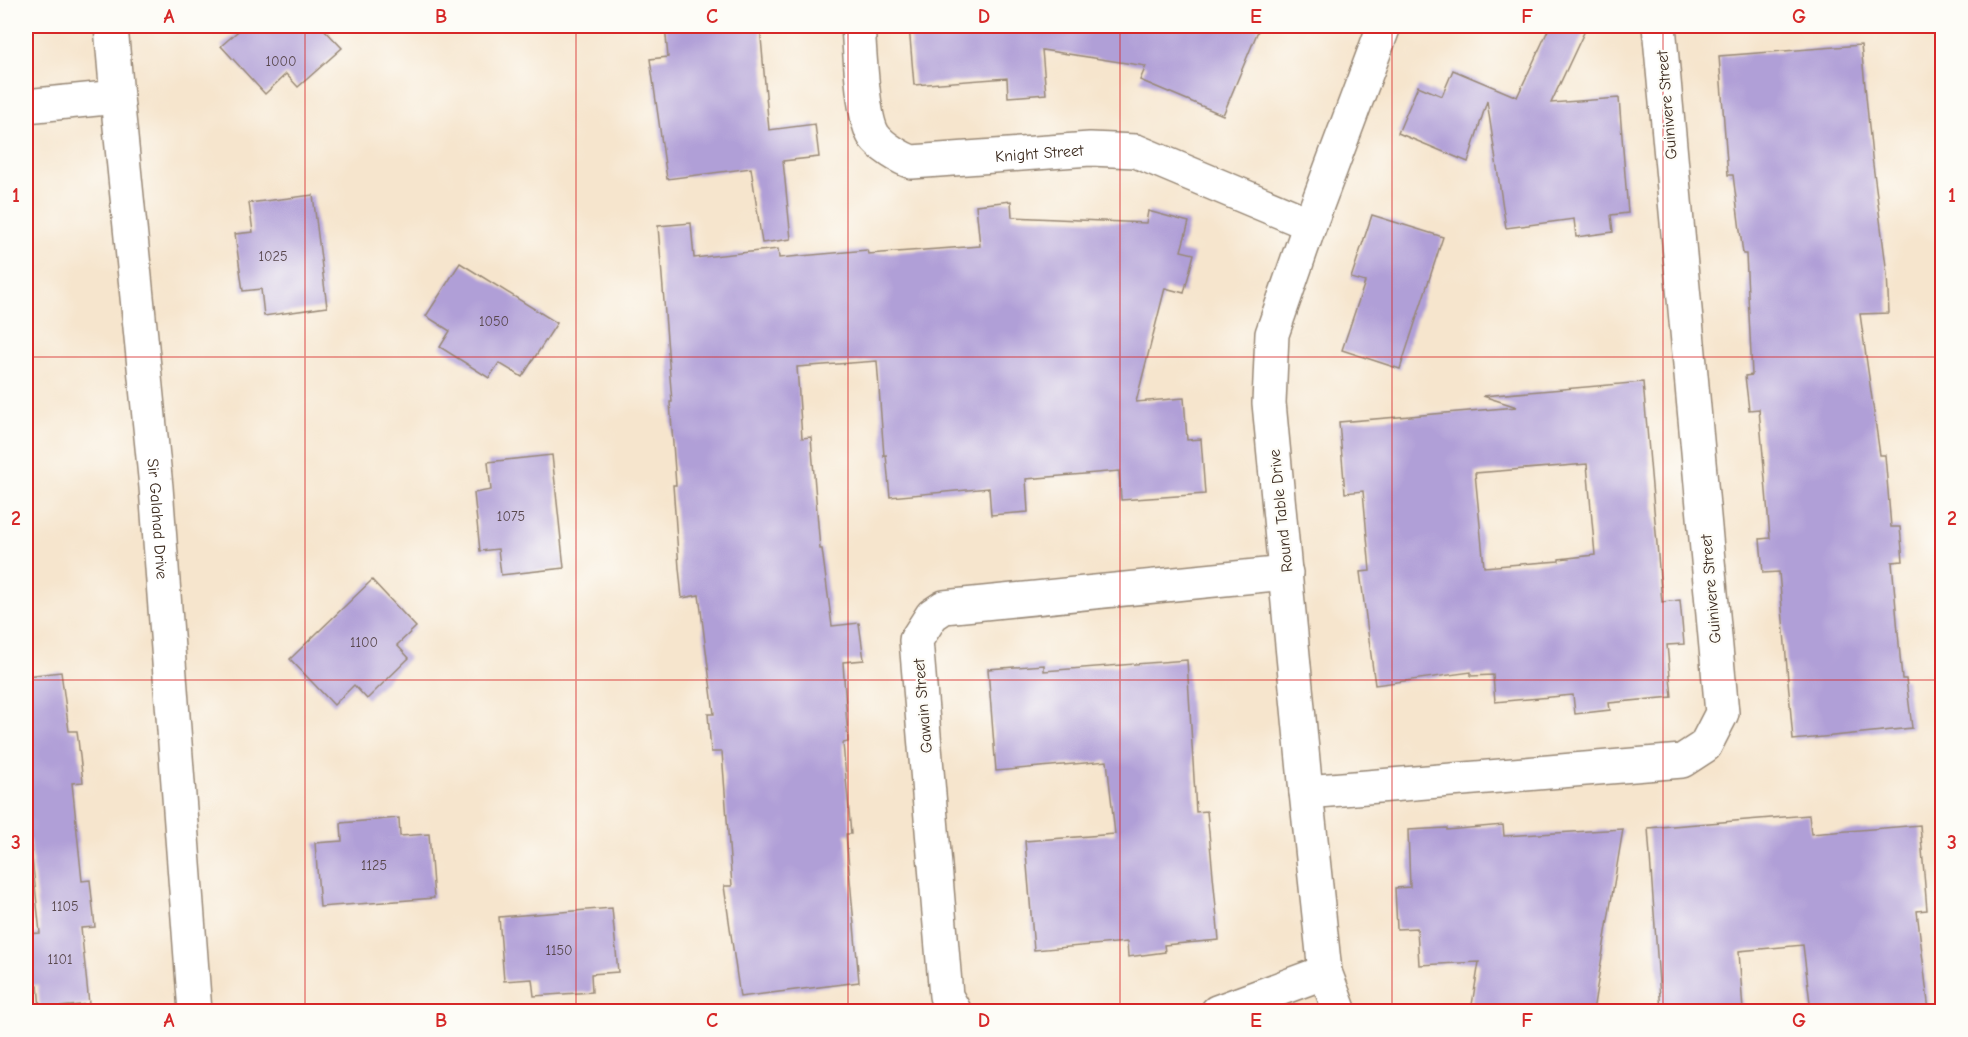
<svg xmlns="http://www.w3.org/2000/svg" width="1968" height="1037" font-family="'Comic Neue',sans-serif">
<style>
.building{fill:#b09fd7;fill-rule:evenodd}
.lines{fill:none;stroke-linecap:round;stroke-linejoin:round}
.street-casing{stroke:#988876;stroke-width:36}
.street{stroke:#fff;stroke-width:33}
.grid{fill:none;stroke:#d62828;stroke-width:1.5;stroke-opacity:0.55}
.labels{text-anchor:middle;stroke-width:4.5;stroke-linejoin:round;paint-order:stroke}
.number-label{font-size:14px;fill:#58474c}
.street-label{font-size:16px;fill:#3b2a1e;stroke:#fdfcf7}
.neatline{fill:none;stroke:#d62828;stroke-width:2}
.grid-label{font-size:20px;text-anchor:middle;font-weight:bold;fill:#d62828}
</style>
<rect width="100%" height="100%" fill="#fdfcf7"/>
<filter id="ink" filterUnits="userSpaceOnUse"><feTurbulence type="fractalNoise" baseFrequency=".0167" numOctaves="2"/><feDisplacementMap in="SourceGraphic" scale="12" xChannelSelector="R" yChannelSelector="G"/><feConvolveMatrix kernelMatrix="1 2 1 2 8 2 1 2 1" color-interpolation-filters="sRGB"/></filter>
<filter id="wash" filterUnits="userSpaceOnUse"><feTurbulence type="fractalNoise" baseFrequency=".008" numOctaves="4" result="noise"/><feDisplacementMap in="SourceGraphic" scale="24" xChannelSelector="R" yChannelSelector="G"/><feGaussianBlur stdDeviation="1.35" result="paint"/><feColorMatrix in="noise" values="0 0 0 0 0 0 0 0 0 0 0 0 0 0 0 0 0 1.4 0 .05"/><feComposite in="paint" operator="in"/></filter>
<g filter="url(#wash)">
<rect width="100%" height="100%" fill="#f6e5cd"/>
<g id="blocks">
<g class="building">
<path d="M244,26H321L342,48L298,87L286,74L265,94L221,46Z"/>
<path d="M665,26H760L769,130L815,124L819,157L783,161L791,239L762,243L751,168L667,179L650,59L668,57Z"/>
<path d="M909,26H1260L1223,115L1140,80L1146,66L1042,50L1046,94L1008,97L1007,78L914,85Z"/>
<path d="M1550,26H1587L1551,103L1619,98L1628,213L1611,215L1613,232L1576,237L1574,219L1506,228L1487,101L1468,162L1398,133L1418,86L1442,96L1453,70L1517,97Z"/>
<path d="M1861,45L1872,157L1887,274L1889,313L1860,314L1880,455H1885L1891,527H1900L1903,561L1892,562L1902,679H1906L1912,728L1793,740L1779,572L1763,573L1760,539L1770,538L1759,409L1749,410L1745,376L1752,375L1746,254H1743L1733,175H1728L1719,56Z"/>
<path d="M313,195L327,307L264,316L261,289L243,291L235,234L253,232L249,203Z"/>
<path d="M1011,201L1012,217L1146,223L1148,211L1189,222L1181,251L1194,254L1184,293L1165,288L1136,402L1184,398L1187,440L1201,439L1205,494L1121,500L1119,471L1026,479L1028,512L991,515L989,488L890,497L886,455L884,456L877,361L797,367L802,438L811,437L820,549H822L832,626L859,623L864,660L843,662L848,742L843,743L851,834H846L859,982L740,997L724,886H732L722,752H711L708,714H714L699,595L682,598L679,568L673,485H676L670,402H672L658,226L691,223L694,258L778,249L779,258L867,250L868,254L980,246L976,205Z"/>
<path d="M1372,215L1443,237L1400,369L1342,350L1365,282L1351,278Z"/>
<path d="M460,263L557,323L522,377L499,363L489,378L440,347L450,331L426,316Z"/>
<path d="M1643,382L1662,602L1680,600L1684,644L1667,645L1672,697L1609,703L1610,710L1575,714L1573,695L1495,702L1493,675L1471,676V672L1375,685L1360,572L1370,571L1363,491L1345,493L1339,422L1517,407L1483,396ZM1587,464L1595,555L1559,559V561L1484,567L1475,473Z"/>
<path d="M552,455L564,568L501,575L498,549L480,551L474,493L491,490L488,462Z"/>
<path d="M372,580L416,627L397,645L409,658L367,699L354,685L334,705L290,659Z"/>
<path d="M1187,660L1196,812L1207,811L1219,940L1164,945L1165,952L1128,957L1127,942L1034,950L1025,841L1115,834L1107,761L996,771L988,669L1044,665V671Z"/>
<path d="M61,672L69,731H77L83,782L72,783L82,881L90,880L95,927L81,928L89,1004L40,1009L38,985L26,986V934L40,933L30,839L26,840V676Z"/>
<path d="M1809,815L1811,834L1920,825L1927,910L1917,911L1929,1011H1811L1803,945L1739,951L1743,1011H1661L1648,828Z"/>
<path d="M399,818L400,836L429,834L434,898L320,907L315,843L342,841L341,823Z"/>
<path d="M1503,825L1504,836L1623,829L1593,1011H1471L1479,962L1419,965L1417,928L1397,929L1395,888L1410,887L1408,830L1447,828V830Z"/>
<path d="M612,908L618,972L591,974L592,992L534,996L532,979L504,981L499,917Z"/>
</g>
</g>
</g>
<g filter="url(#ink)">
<use href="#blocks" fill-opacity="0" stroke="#988876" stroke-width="1.5"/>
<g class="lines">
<defs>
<g id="street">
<path id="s1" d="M111,26L117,97L156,487L195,1012"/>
<path id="s2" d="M858,26C860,50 862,118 874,136C881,146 900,158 912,162L1090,149L1136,151L1310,224"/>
<path d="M26,106L117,97"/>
<path d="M1306,792L1682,761L1705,746L1722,713L1659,26"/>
<path d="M955,1012L946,996L916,640L932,615L944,607L1286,573"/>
<path d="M1217,1012L1325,972"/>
<path d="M1340,1012L1325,972L1306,792L1269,403L1272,334L1310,224L1384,26"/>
</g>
</defs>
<use href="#street" class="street-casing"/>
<use href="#street" class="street"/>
</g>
</g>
<path class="grid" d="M305,26V1012M576,26V1012M848,26V1012M1120,26V1012M1392,26V1012M1663,26V1012M26,357H1942M26,680H1942"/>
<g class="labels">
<g class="number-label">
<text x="281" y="66">1000</text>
<text x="273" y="261">1025</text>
<text x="494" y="326">1050</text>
<text x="511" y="521">1075</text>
<text x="364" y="647">1100</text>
<text x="374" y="870">1125</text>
<text x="65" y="911">1105</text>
<text x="559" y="955">1150</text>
<text x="60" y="964">1101</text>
</g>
<g class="street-label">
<text transform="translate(1666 105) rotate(-95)" y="6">Guinivere Street</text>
<text dy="6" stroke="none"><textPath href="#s2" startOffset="286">Knight Street</textPath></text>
<text transform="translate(1280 511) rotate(-96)" y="6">Round Table Drive</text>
<text dy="6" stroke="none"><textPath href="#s1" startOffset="495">Sir Galahad Drive</textPath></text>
<text transform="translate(1710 589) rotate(-95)" y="6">Guinivere Street</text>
<text transform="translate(922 706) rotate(-95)" y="6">Gawain Street</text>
</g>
</g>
<rect width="1968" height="1037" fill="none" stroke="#fdfcf7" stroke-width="66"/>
<rect x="33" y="33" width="1902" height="971" class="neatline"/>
<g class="grid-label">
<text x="169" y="23">A</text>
<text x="441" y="23">B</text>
<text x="712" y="23">C</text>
<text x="984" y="23">D</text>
<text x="1256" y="23">E</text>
<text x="1527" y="23">F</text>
<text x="1799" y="23">G</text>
<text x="16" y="202">1</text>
<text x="1952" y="202">1</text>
<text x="16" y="525">2</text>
<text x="1952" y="525">2</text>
<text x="16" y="849">3</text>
<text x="1952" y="849">3</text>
<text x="169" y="1027">A</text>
<text x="441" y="1027">B</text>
<text x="712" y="1027">C</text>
<text x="984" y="1027">D</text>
<text x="1256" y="1027">E</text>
<text x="1527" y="1027">F</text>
<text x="1799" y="1027">G</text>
</g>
</svg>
